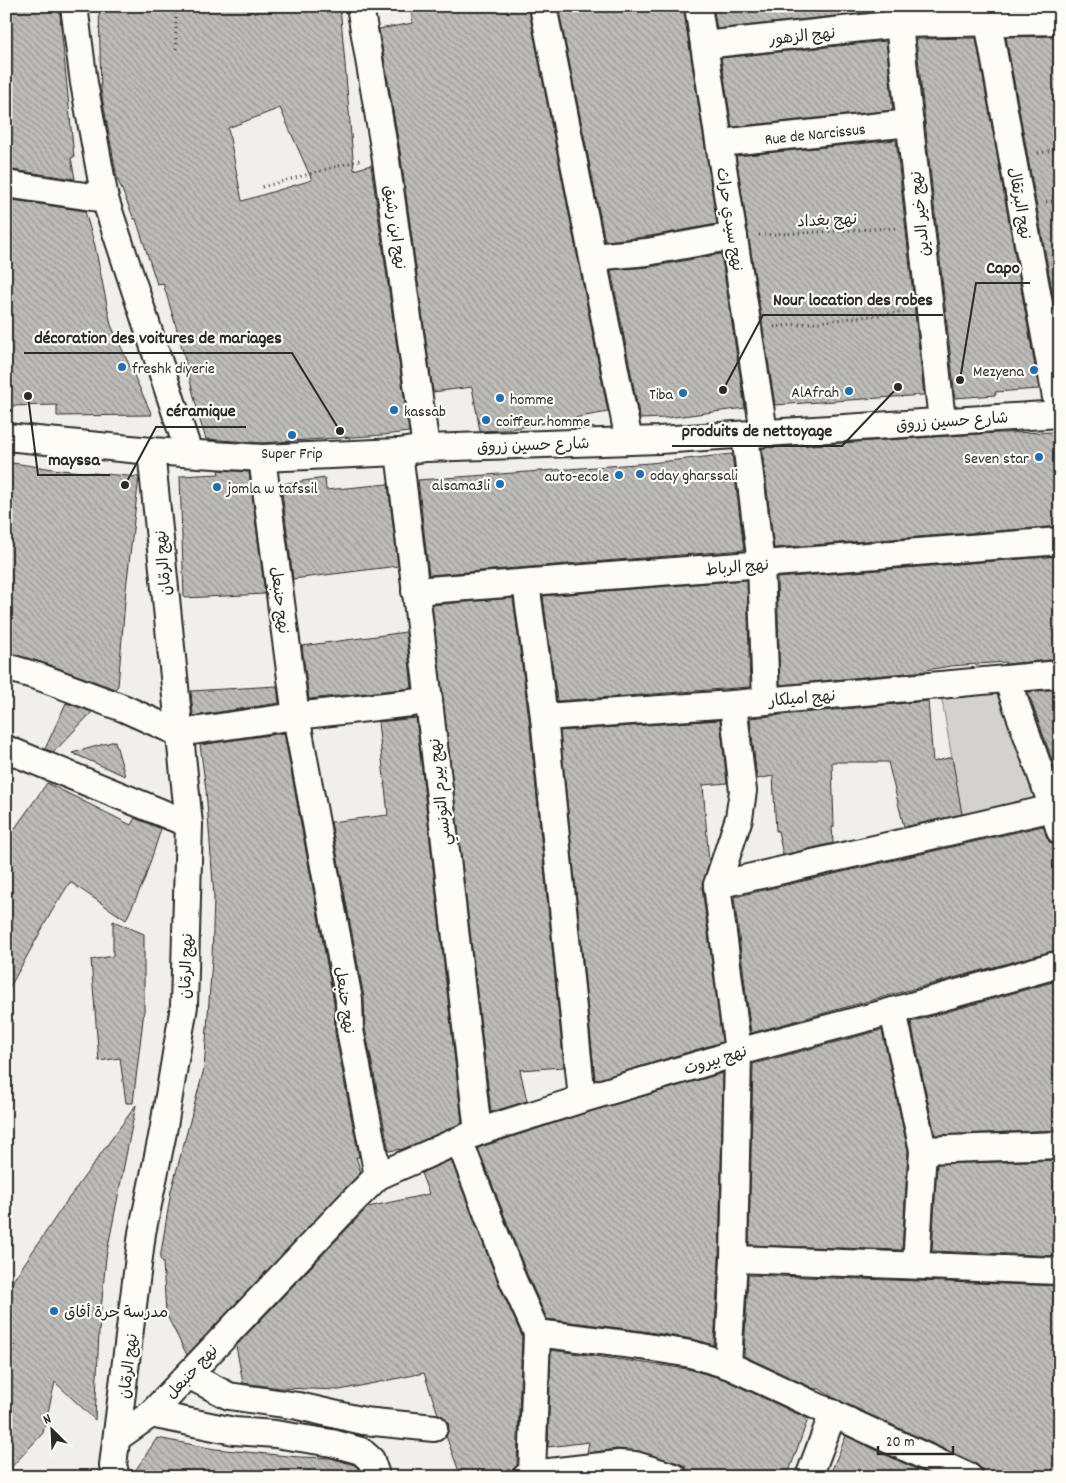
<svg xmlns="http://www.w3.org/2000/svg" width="1066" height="1483" font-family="Dekko,'Playpen Sans Arabic',sans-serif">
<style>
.green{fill:#d3d2cf;stroke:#7f7e7d}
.cemetery{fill:url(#cemetery-stones);stroke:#7f7e7d}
.building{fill:url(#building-back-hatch);stroke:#2b2b2b;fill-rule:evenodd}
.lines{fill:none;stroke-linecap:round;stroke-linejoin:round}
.minor-casing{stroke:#2b2b2b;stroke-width:30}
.path{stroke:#2b2b2b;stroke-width:3;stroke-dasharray:1 4;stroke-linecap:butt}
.minor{stroke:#fdfcf7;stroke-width:26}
.poi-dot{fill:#1f6fb2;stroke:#fdfcf7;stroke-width:2}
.labels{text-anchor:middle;stroke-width:4.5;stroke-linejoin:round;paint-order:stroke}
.street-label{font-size:16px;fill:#2b2b2b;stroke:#fdfcf7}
.poi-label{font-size:16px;fill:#2b2b2b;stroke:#fdfcf7;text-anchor:start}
.leader{fill:none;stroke:#2b2b2b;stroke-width:2}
.callout-dot{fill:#2b2b2b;stroke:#fdfcf7;stroke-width:2}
.callout-label{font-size:18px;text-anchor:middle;font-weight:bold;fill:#2b2b2b;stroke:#fdfcf7;stroke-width:4.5;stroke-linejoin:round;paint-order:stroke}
</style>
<defs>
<pattern id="cemetery-stones" width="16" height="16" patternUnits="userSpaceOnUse" patternTransform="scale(1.25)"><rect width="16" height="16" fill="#d3d2cf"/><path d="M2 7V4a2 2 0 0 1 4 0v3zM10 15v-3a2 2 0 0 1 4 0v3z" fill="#b5b4b2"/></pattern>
<pattern id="building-back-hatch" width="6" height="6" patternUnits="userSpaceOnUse" patternTransform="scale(1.25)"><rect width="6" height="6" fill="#bdbcb8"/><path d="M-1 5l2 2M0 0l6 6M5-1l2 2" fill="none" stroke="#9a9996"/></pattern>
</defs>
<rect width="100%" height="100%" fill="#f0efeb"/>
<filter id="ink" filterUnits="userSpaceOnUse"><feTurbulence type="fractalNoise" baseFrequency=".02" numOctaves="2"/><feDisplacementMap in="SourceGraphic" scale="10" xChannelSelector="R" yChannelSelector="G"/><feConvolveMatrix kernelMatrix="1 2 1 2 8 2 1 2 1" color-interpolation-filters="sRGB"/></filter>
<g filter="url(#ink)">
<path class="green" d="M1000,686L1042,797L962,817L941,694Z"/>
<path class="cemetery" d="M6,1342L16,1346L6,1370Z"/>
<g class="building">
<path d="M6,6H59L74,157L71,158L75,179L6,169Z"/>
<path d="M99,6H340L354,170L371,165L409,432L383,435L262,443L206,439L200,421L180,340L163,283L157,284L136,219H134L117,178L101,91ZM280,108L312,180L242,201L228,128Z"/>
<path d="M410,6H528L608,412L505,430L480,431L472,387L433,392L400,151L379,29L413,23Z"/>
<path d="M558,6H683L717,224L645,237L605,241Z"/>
<path d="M713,6H882V11L717,29Z"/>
<path d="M912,6H1046L912,9Z"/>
<path d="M1060,36V334L1006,37Z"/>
<path d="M976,38L1039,389L995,392L996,395L955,398L916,39Z"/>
<path d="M886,41L893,110L732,127L721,58Z"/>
<path d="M896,140L924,395L775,405L736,156Z"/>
<path d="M6,199L85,211L95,246L111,325L152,415L57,416V405L6,406Z"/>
<path d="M721,254L745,408L666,418L640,419L611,270L650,267Z"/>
<path d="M1060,432V526L774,548L762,448L997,433Z"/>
<path d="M732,454L744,550L429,575L418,480L650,463Z"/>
<path d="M6,462L60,470L139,477L126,589L118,686L115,689L44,663L6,652Z"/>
<path d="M218,470L249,472L265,594L184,598L180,476L219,474Z"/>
<path d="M325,478L326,490L388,484L398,566L293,579L281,484Z"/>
<path d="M1060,556V659L1006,664L1005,662L951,666L926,670V671L780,685L777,578Z"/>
<path d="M747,580L750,687L557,701L543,596Z"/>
<path d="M513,598L529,719L564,1067L520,1070L527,1101L491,1112L432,605Z"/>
<path d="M406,632L412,688L309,699L302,646Z"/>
<path d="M277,686L279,703L193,716L191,691Z"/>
<path d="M1060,689V782L1028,692Z"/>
<path d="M928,701L933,762L952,757L962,814L904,827L888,762H832L834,827H832L833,843L783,855L778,831H776L773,776L757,779L750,718Z"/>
<path d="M66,703L92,712L54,752L45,749Z"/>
<path d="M416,718L462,1123L403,1149L389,1151L365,1028L364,997L331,822L388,815L378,722Z"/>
<path d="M720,720L727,783L703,785L709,863L702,887L722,1042L595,1080L560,731Z"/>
<path d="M284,733L334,1002L335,1033L359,1157H356L361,1172L187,1355L166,1314L163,1262L160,1259L171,1191L204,1069L212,960L214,897L206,790L200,745Z"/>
<path d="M115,741L125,776L72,753Z"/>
<path d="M47,783L131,825L135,818L161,829L144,881L126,920L70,882L52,911L6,994V841Z"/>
<path d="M1043,826L1049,842L1060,846V949L751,1033L734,897Z"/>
<path d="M113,921L144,934V1011L133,1103H126L120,1058L99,1061L91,960L113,956Z"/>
<path d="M1060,980V1130L935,1135L911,1022Z"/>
<path d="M882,1030L908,1151L902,1250L749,1245L753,1064Z"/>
<path d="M723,1073L719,1258L714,1345L693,1339L643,1331L547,1319L527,1274L478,1148L586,1113Z"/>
<path d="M136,1105L106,1257L99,1331L95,1420L55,1382L43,1433L6,1473V1370L16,1346L6,1342V1291L66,1202Z"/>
<path d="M451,1160L499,1285L522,1336L517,1465L513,1469L511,1477H461L446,1436L449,1429L448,1422L443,1416L438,1414L424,1373L340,1390L280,1388L243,1383L236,1346L368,1207L429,1194L421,1173Z"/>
<path d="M1060,1160V1256L932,1251L937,1164Z"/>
<path d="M748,1275L1060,1286V1477H984L982,1469L975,1463L834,1398L818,1388L817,1390L744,1356Z"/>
<path d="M551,1350L688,1369L723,1379L808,1419L787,1477H701L688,1472L685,1466L678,1463L639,1451L617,1449L587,1453L589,1442L548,1447Z"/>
<path d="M846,1436L933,1477H829Z"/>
<path d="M157,1438L215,1449L299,1457L331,1458L354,1465L358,1468L359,1477H131Z"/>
</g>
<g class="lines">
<defs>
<g id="minor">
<path d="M74,6L84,83L105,199L189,453"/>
<path d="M360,6L385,153L426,448"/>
<path d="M543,6L629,441"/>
<path d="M698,6L764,432"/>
<path d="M897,6L942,421"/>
<path d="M988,22L1059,414"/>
<path d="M704,45L899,24L1060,21"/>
<path d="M720,143L910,123"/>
<path d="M6,184L105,199"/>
<path d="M593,257L647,252L734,236"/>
<path d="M745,435L761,564L766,701"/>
<path d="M6,437L151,451L262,458L399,452L426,448L659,440L1060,414"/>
<path d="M399,452L429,701L478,1132"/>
<path d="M526,583L544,717L582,1099"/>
<path d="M415,591L1060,541"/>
<path d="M6,667L40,677L123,708L179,733L296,716L429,701"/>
<path d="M1007,679L1053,808"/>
<path d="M544,717L733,704L1060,674"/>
<path d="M6,749L189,824"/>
<path d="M717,885L1053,808L1060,831"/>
<path d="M893,1011L923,1150L916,1265"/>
<path d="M459,1140L513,1280L537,1333"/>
<path d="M923,1150L1060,1145"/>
<path d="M378,1176L478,1132L582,1099L711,1061L738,1052L893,1011L1060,964"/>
<path d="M734,1259L1060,1271"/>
<path d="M728,1365L734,1259L738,1052L717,885L739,818L743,791L733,704"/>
<path d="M188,1375L229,1396L298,1406L364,1421L434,1428"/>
<path d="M151,1414L234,1431L275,1434L332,1443L361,1451L371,1460L375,1472L374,1477"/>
<path d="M118,1437L151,1414L348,1206L378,1176L350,1030L349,1000L296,716L262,458"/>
<path d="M532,1474L537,1333L641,1346L691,1354L728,1365L969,1477"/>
<path d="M116,1477L113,1465L142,1233L163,1132L184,1006L189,824L151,451"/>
<path d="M526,1477L532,1474L619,1464L635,1465L674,1477"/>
<path d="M809,1477L833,1413"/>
</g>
</defs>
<use href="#minor" class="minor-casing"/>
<g class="path">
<path d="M176,49V6"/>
<path d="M1038,153L1060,149"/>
<path d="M262,187L360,160"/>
<path d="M1046,202L1060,200"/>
<path d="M759,235L895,228"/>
<path d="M774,327L905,312"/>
</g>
<use href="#minor" class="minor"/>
</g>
</g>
<g class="poi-dot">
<circle cx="122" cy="367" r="5"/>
<circle cx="1034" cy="370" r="5"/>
<circle cx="849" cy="391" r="5"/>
<circle cx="683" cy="393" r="5"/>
<circle cx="500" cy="398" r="5"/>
<circle cx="394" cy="410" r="5"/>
<circle cx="486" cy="420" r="5"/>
<circle cx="292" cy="435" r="5"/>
<circle cx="1039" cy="457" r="5"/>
<circle cx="640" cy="474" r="5"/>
<circle cx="619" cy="475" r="5"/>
<circle cx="500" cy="484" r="5"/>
<circle cx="217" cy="487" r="5"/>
<circle cx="54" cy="1311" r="5"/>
</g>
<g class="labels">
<g class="street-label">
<text transform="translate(802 35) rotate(-6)" y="6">نهج الزهور</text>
<text transform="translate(815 133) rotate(-6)" y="6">Rue de Narcissus</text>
<text transform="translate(1021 203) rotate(80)" y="6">نهج البرتقال</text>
<text transform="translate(919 214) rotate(-96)" y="6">نهج خير الدين</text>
<text transform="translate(731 219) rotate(81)" y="6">نهج سيدي حراث</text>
<text transform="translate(827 219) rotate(-3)" y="6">نهج بغداد</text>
<text transform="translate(396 227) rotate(82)" y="6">نهج ابن رشيق</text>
<text transform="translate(952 420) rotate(-4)" y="6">شارع حسين زروق</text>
<text transform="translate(533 444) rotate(-2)" y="6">شارع حسين زروق</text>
<text transform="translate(162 563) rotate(-95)" y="6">نهج الرمّان</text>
<text transform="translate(737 566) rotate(-5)" y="6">نهج الرباط</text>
<text transform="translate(281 600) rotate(83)" y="6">نهج حنبعل</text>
<text transform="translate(802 697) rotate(-5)" y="6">نهج اميلكار</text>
<text transform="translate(439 792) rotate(-96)" y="6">نهج بيرم التونسي</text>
<text transform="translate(185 966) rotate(-88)" y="6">نهج الرمّان</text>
<text transform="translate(346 1000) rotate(82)" y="6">نهج حنبعل</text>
<text transform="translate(715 1059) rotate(-17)" y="6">نهج بيروت</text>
<text transform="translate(127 1366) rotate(-83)" y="6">نهج الرمّان</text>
<text transform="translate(191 1371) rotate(-47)" y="6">نهج حنبعل</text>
</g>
<g class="poi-label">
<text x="132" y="373">freshk diyerie</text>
<text x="1024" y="376" text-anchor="end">Mezyena</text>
<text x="839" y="397" text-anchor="end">AlAfrah</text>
<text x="673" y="399" text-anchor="end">Tiba</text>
<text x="510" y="404">homme</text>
<text x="404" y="416">kassab</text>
<text x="496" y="426">coiffeur homme</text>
<text x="292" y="458" text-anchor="middle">Super Frip</text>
<text x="1029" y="463" text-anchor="end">Seven star</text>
<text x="650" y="480">oday gharssali</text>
<text x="609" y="481" text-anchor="end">auto-ecole</text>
<text x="490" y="490" text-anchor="end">alsama3li</text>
<text x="227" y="493">jomla w tafssil</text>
<text x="64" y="1317">مدرسة حرة أفاق</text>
</g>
</g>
<path class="leader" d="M960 380L976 283H1030M723 390L763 315H943M340 431L292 353H24M125 485L156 427H246M898 387L842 446H672M28 396L38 475H110"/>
<g class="callout-dot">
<circle cx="960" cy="380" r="5"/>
<circle cx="723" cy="390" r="5"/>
<circle cx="340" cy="431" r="5"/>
<circle cx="125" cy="485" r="5"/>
<circle cx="898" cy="387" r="5"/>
<circle cx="28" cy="396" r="5"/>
</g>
<g class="callout-label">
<text x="1003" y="273">Capo</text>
<text x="853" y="305">Nour location des robes</text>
<text x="158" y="343">décoration des voitures de mariages</text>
<text x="201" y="416">céramique</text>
<text x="757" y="436">produits de nettoyage</text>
<text x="74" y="465">mayssa</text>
</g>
<rect width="1066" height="1483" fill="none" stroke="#fdfcf7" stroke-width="25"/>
<rect x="12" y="12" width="1041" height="1458" fill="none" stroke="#2b2b2b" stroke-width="2" filter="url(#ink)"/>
<g transform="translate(52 1430) rotate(336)" stroke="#fdfcf7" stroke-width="4" paint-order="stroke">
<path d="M0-4L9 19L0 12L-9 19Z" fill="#2b2b2b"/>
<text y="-8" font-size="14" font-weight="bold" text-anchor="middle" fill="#2b2b2b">N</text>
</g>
<path d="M878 1446v8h75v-8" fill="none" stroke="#2b2b2b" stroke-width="2.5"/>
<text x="886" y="1446" font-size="15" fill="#2b2b2b" stroke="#fdfcf7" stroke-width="4" paint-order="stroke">20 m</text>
</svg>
